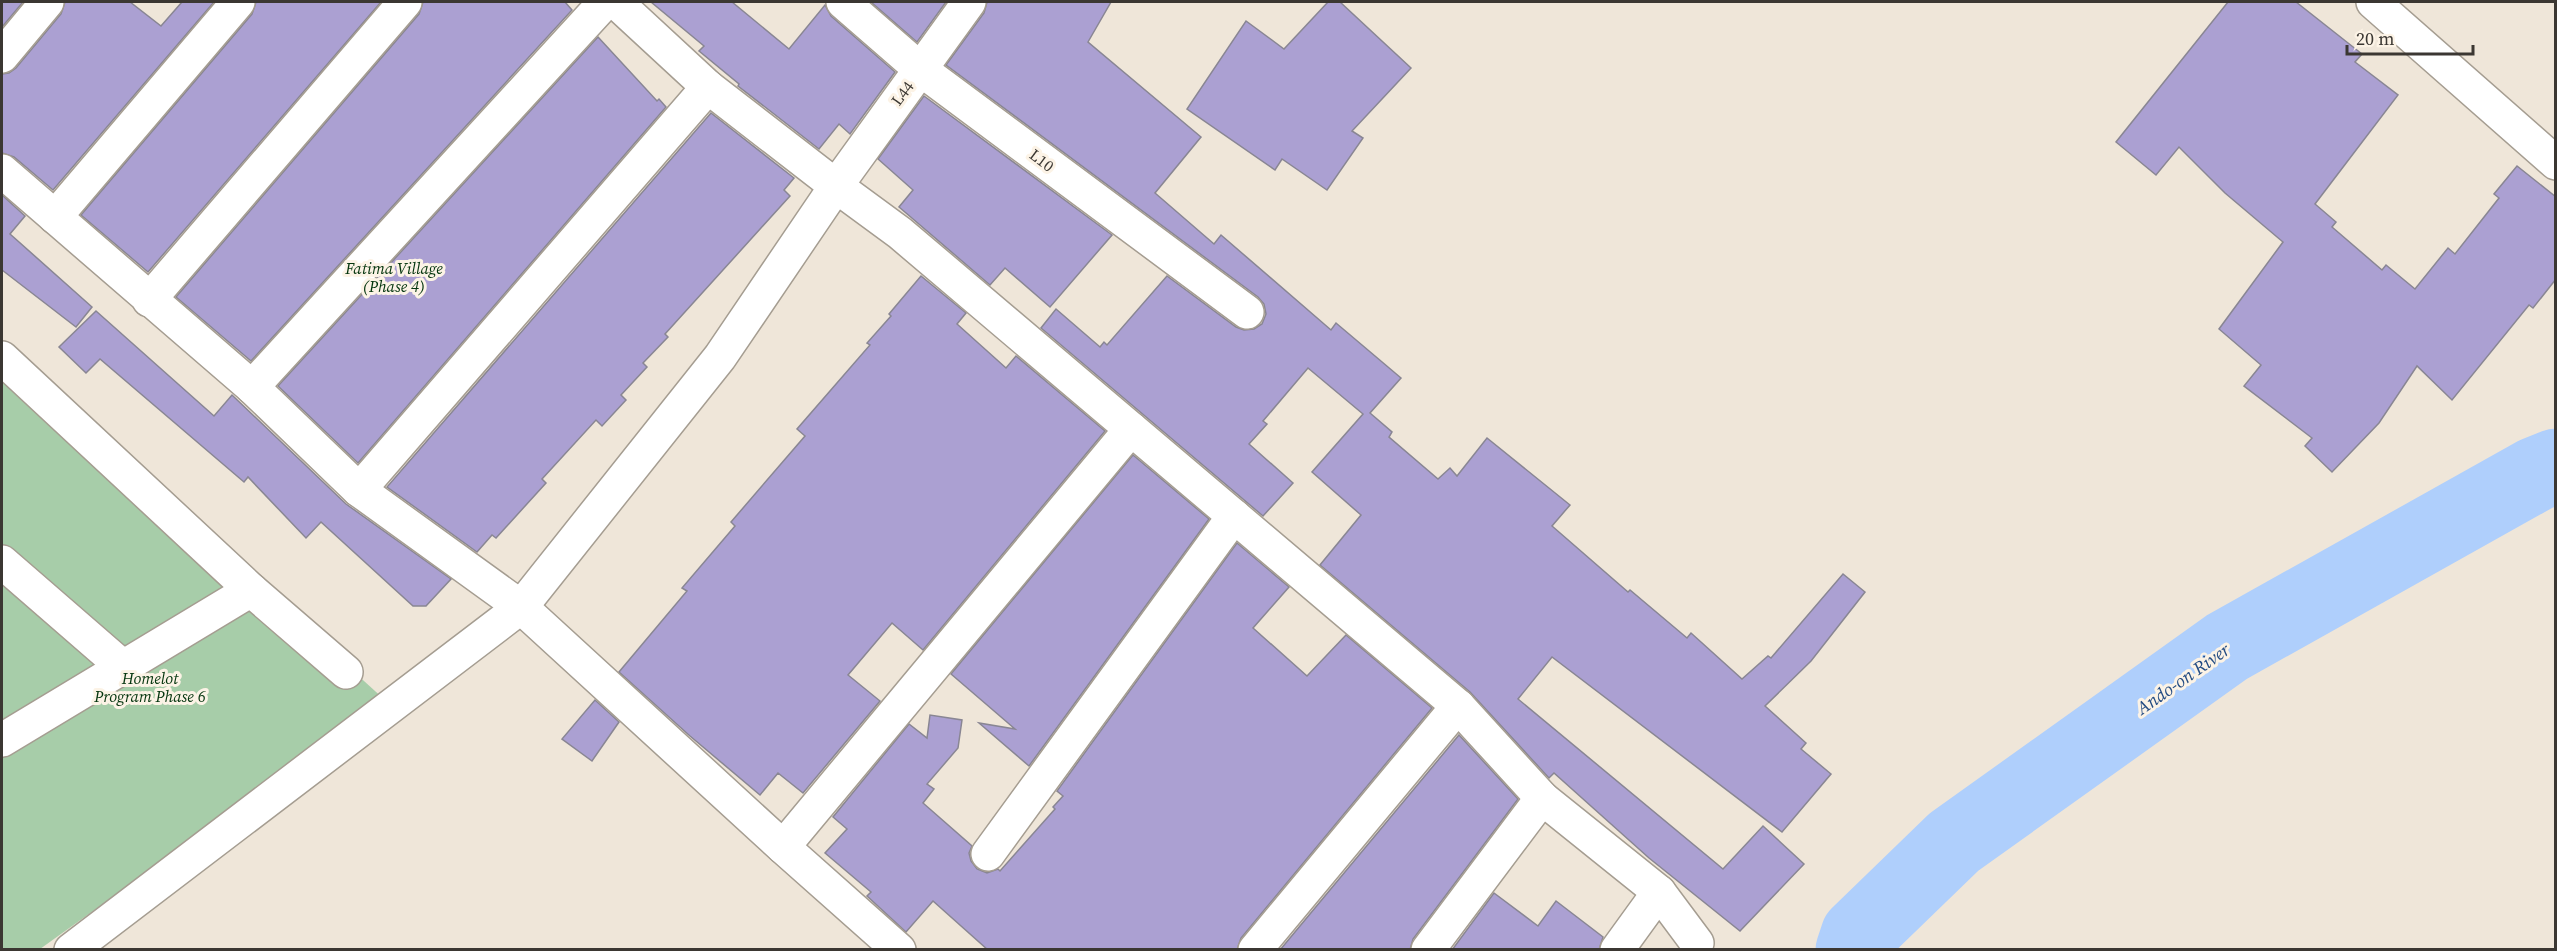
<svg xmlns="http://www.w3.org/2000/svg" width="2557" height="951" font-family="'Source Serif 4',serif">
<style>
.green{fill:#a7cda9}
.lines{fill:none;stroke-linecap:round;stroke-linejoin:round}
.river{stroke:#afcffc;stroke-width:75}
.building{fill:#aba0d2;stroke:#898693;stroke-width:1.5}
.minor-casing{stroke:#a59d91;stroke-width:36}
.minor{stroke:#fff;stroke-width:33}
.labels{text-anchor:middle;stroke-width:6;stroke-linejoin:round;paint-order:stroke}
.street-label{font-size:16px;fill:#3b3732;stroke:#fcf3e6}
.park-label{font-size:16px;font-style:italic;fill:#03340d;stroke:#fcf3e6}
.water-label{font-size:18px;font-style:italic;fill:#244c83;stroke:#fcf3e6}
</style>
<rect width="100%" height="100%" fill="#efe6d9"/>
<path class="green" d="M2,352L386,701L40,949H2Z"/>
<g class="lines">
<path class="river" d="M1853,950L1858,935L1954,842L2227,647L2536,474L2556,466"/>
</g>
<g class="building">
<path d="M2,2H23L2,27Z"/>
<path d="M65,2H130L161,26L182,2H214L53,190L14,157L2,153V74L9,73L16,68L61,14Z"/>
<path d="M256,2H381L148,272L81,215L252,14Z"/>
<path d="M423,2H565L572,10L251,361L176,297L419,14Z"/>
<path d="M651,2H732L789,49L825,5L831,16L895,72L850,134L839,124L819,149L738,86L739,84L699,51L704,46Z"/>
<path d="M871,2H946L917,42Z"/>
<path d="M987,2H1111L1088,42L1201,137L1155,193L1214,244L1221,235L1331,330L1336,323L1401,378L1370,413L1392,432L1389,437L1438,479L1450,468L1457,476L1487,438L1570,505L1552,526L1628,592L1630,590L1687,638L1691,633L1742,679L1768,656L1771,658L1843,574L1865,592L1811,661L1765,706L1806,743L1801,749L1831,774L1782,832L1552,657L1518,699L1723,869L1763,826L1804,864L1740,931L1649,858L1554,773L1549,778L1470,692L1320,565L1361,515L1312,472L1363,414L1308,368L1263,421L1267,424L1249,444L1293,483L1263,516L1041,328L1056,309L1100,347L1104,342L1107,345L1167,276L1236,327L1244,330L1254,329L1262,324L1266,314L1264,304L1258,297L946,65L984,13Z"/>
<path d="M1328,2H1340L1411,68L1352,131L1363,138L1327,190L1282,159L1275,170L1187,109L1246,21L1284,49Z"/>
<path d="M2228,2H2296L2362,54L2355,62L2398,95L2315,204L2336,222L2332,227L2382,270L2386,265L2415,289L2448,248L2455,254L2499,198L2494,194L2517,166L2556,197V279L2533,308L2529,305L2452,400L2417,366L2379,423L2332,472L2305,446L2312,438L2244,386L2261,365L2219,329L2283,242L2225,193L2179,147L2156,175L2116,142Z"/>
<path d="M598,37L657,101L659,99L666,107L358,463L278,386Z"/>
<path d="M924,96L1112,235L1050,307L1005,268L990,285L899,207L913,190L878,159Z"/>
<path d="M711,113L794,178L784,190L790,196L665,334L668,337L643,363L647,367L621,395L626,400L602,426L596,420L542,479L546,483L496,538L492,535L477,552L387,487Z"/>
<path d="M2,195L25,216L10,234L92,307L76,327L2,270Z"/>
<path d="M921,276L966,313L957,324L1006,368L1016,356L1105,431L923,650L892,623L848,675L880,701L803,793L778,773L760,795L690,736L619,672L687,591L682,588L735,526L731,522L805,436L797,429L870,345L867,343L891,316L889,314Z"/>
<path d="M96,311L214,416L232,395L346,504L451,579L426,606H413L321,522L306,538L248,477L244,482L100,359L86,373L59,347Z"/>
<path d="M1133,455L1209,519L1029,766L979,723L1015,729L951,674Z"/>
<path d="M1237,543L1289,587L1253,628L1307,676L1346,635L1432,708L1241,938L1237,950H988L933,901L906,932L867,896L871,892L825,853L847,829L833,817L909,724L927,738L930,715L962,720L958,748L927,784L934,789L923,803L972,846L969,853L971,861L977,869L987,873L998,869L1000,871L1055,809L1053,807L1063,796L1057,791Z"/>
<path d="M595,700L619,722L592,761L562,739Z"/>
<path d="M1459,735L1518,799L1413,939L1410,950H1280Z"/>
<path d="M1494,893L1538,926L1556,901L1603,937L1599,950H1452Z"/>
</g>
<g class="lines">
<defs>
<g id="minor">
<path d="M616,2L708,87L836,186L969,2"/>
<path d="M843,2L920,69L1247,312"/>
<path d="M2373,2L2556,163"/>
<path d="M2,56L47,2"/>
<path d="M2,171L252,387L359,490L521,607L783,847L899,950"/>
<path d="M55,217L238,2"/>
<path d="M149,300L405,2"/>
<path d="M2,358L251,590L346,672"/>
<path d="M252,387L605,2"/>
<path d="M359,490L708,87"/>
<path d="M2,562L123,667"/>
<path d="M2,740L251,590"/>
<path d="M783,847L1131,429"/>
<path d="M988,854L1234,516"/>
<path d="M71,950L521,607L720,357L836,186L900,233L1458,706L1542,798L1659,892L1697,943"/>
<path d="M1255,950L1458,706"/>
<path d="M1428,950L1542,798"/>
<path d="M1617,950L1659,892"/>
</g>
</defs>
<use href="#minor" class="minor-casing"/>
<use href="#minor" class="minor"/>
</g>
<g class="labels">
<g class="street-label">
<text transform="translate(902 93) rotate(-54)" y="6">L44</text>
<text transform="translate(1042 160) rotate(37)" y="6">L10</text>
</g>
<g class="park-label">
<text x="394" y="274">Fatima Village<tspan x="394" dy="18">(Phase 4)</tspan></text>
<text x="150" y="684">Homelot<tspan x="150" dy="18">Program Phase 6</tspan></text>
</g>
<g class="water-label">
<text transform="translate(2183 679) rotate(-35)" y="6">Ando-on River</text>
</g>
</g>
<rect width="2557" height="951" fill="none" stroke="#3b3732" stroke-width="6"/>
<path d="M2347 45v9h126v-9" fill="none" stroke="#3b3732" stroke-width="3"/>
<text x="2356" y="45" font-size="18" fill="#3b3732" stroke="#fcf3e6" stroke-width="4.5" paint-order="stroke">20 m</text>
</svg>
